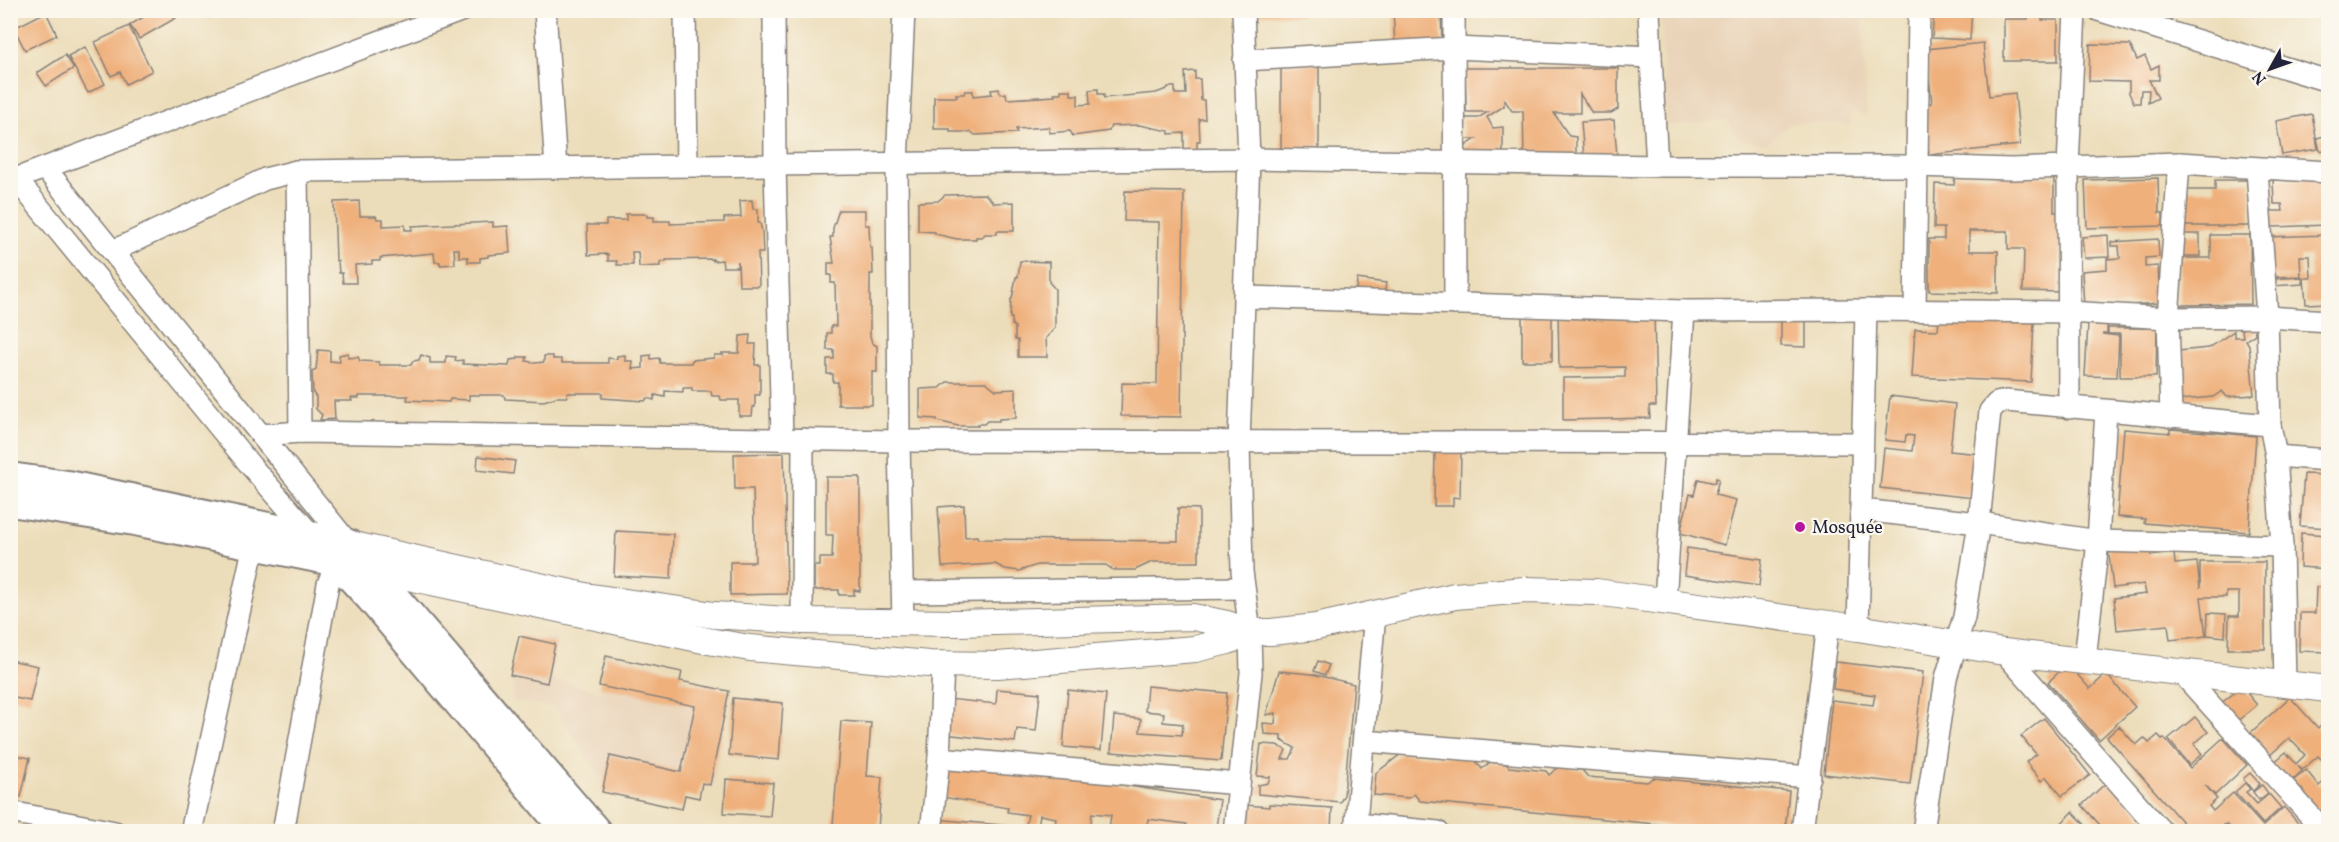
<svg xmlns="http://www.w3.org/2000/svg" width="2339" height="842" font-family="Vollkorn,serif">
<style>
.built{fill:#e9d3b8}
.building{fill:#efb07c}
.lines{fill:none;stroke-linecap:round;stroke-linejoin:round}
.minor-casing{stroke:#87807a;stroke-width:24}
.tertiary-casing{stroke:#87807a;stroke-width:28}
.secondary-casing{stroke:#87807a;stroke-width:32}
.minor{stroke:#fff;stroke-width:21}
.tertiary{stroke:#fff;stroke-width:26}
.secondary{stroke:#fff;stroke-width:28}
.poi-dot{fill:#b5179e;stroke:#fbf7ec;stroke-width:2}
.labels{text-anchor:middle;stroke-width:4.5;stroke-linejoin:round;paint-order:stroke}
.poi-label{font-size:18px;fill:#22223b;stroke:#fbf7ec;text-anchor:start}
</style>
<rect width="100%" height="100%" fill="#fbf7ec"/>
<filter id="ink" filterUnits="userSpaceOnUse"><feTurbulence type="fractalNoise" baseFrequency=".0167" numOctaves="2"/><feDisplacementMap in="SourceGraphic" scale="12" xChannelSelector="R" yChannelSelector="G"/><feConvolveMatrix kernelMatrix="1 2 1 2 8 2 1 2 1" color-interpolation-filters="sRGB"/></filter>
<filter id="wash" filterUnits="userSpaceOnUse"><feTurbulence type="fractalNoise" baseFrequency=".008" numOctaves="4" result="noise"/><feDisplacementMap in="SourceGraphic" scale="24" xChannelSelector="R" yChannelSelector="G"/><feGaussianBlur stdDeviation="1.35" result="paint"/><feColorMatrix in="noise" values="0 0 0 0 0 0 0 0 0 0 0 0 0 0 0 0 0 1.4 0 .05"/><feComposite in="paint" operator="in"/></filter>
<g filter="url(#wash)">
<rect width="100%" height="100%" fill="#ecddba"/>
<g class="built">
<path d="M1661,11H1862L1867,115L1851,112V125L1791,123L1767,143L1740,140L1727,120L1667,126Z"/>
<path d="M557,638L551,679L600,691L606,652L680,671L695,688L713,683L728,705L714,783L697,781L682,798L681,809L623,799L625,792L608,788L555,708L512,701L517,640Z"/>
</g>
<g id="blocks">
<g class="building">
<path d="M155,10H172L176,18L139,39L130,25Z"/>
<path d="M205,10H223L208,18Z"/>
<path d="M1255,10H1302V15L1255,14Z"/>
<path d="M1393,10H1441L1442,44L1395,45Z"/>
<path d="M1934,10H1972L1970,40L1932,38Z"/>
<path d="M2028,11H2042V20H2058V61H2004V19H2028Z"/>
<path d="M46,12L57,35L25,50L14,28Z"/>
<path d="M129,26L152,71L126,84L120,72L111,76L95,42Z"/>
<path d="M1983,43L1989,96L2015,93L2020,145L1929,155L1924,103H1932L1926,49Z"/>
<path d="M2090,44L2130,45L2137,60L2145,56L2151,69L2159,65V80H2149L2158,98L2148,103L2149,90H2141L2140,103H2134L2129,93V82L2089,81Z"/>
<path d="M85,47L105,84L88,93L68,56Z"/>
<path d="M65,55L74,68L46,86L37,73Z"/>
<path d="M1319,64V156H1281V65Z"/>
<path d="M1465,68H1618V109L1611,113H1592L1580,94V113H1554L1569,136L1576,137V158H1524L1523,111H1512L1504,99V106L1487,117L1493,128L1503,127V156L1461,159V149L1476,139H1463V118H1478L1488,112H1466Z"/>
<path d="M1195,71V79H1200L1201,100H1204L1205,119H1199L1200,141H1197V150H1184V133L1169,134V131L1139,125L1111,126L1109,131L1073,136L1070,131L1049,133V127L1016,129L1017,133L975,135L971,132H950V129H934V97H957L956,94H964L965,91H973V96L992,94L991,90L999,89L1000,94L1006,93L1007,99L1055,96L1054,93H1061V90H1071V95H1078V105L1090,104L1089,90L1098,89V94H1104V98L1156,93L1167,89L1168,87H1175V94H1186L1185,72Z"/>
<path d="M2312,114L2318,149L2282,155L2276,121Z"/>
<path d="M1614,120L1617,156L1584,158L1581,122Z"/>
<path d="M2328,135V149L2320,151L2317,138Z"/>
<path d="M1955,176L2054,177V212H2060L2059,292L2023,291L2024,249H2008V231H1969V251H1998V293L1929,291V239H1944V228H1934L1935,184L1954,185Z"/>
<path d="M2158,178L2159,213H2163V226L2087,228L2085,180Z"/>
<path d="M2328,179V203H2321L2322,212H2328V225L2271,227L2270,211H2283L2282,204H2274L2273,180Z"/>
<path d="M2215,180H2251V226H2181V190H2215Z"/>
<path d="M1125,191L1184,192L1181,417L1121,416L1122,383L1157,384L1159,222L1124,221Z"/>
<path d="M985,194L994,203L1014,202V231H997V234H985L982,237H976V239H957L935,234V232L918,231V202L938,201L945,195Z"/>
<path d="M752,200L753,209H758V223H760L762,231L763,253H758L759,286H739L738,261L737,267H723L722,260L713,261V259L666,260V262H660V266L639,267L638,252H632L633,265H617V261H608V254L588,255L587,225H606V220H626V214H647V217H654V221H670V224L724,222V218L741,217L740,201Z"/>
<path d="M359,201L360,216H376L377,219H383V226L405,225V230H412V226L493,222V227L508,226L510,253L488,255V257L480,258V262H468V257H459V249H454L455,264L440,265V262H435L434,253L380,258V261H372V264L355,265L356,283H343L342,273H339L338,261H336L334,202Z"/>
<path d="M839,210H865V225H869L870,247H872L873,274H870V336L872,343L877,346V372H872V405H838V382H833V374H827V359H834V350H827V333H831V326H836L835,283H831V275H828V263H834L830,237H833V228Z"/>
<rect x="2181" y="234" width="19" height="22"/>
<path d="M2108,235L2109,257L2084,258L2082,237Z"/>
<path d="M2211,235H2250L2251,304L2180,305V258H2211Z"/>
<path d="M2328,235V303L2306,304L2304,278H2311L2310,256H2300L2301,276L2269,277L2267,237Z"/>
<path d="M2158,239L2159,257L2145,258V267L2158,266L2160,303L2084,308L2082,271L2107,269V259L2120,258L2119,246H2111V242Z"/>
<path d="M1020,261L1049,262V282L1055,289V328L1046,338L1047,357H1018V340H1015V327L1012,325V318H1010L1011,299H1012L1016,277H1018Z"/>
<path d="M2303,277V284L2272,286V279Z"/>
<path d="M1357,279L1386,283L1384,295L1356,291Z"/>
<path d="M1654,310L1656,406H1649L1650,418L1563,420V378L1625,377V367L1559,368L1558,311Z"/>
<rect x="1522" y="315" width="30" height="46"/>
<path d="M1781,317H1806V347L1781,346Z"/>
<path d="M1939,318L2034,322L2031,382L1912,377L1915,329L1938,330Z"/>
<path d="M2254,322L2255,334L2246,340L2249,345L2254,395L2227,397L2222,391L2213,397L2181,400L2178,351L2209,348L2234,331V337H2243L2242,330Z"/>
<path d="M2088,324L2107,325V334H2102L2119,336L2117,377L2085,376Z"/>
<path d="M2108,328H2157L2156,377H2120V334H2108Z"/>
<path d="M750,335L749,344H756L755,365H760V395H755V407H753L752,416H739V400H721L720,396H712L711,391H692V388H683V392L665,391V397L655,395L654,400L647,398L645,401L602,398L603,393H567V397H556L544,401L505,399L504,395H469V400L450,399L449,402L407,400L408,396H359V398H351L352,401H334L335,419L320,420L322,415L316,409V397L313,393L312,372L316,370L318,350L330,351V361L340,362L339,355L348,353V358L358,357L360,361L379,362L380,365H411L413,361L419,360L421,355L430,358V363H446V356L456,357L455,361L463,360V364L509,366L510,360L518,359V357H527L526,361L535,363L544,362V356H553V359H561L562,363H608V358L617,359V356L625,355V361H633L632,369L643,368V356L651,355V359L659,358L660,363H691L692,360L714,358V355H723L722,353H739L740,336Z"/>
<path d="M947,382H986L996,390L1016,389V418L999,419V421H987L984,424H977L978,426H958L937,421V419L920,418V389L940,388Z"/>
<path d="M1890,396L1955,404L1950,451L1979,454L1974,498L1880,488L1884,448L1912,451L1914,436L1906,435L1905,442L1885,440Z"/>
<path d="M2124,429L2170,433V429L2256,436L2249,532L2144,523L2145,519L2117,517Z"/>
<path d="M1435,451L1461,452L1460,498L1453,497V506H1434Z"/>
<path d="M784,453L787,594L730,595V562H755L753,489H735L734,454Z"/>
<path d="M478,456L515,461L513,474L477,470Z"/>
<path d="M2304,474L2328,475V528L2300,526Z"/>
<path d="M826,477H860V591L854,590V595H839V590H814V566H820V558H832L833,535H826Z"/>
<path d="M1716,478L1719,479L1715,495L1736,500L1725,545L1680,533L1690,494L1694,495L1698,479L1715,483Z"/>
<path d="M964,505L965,537L977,536L978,539L1178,541V508L1199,509V562H1152L1135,570H1113L1106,565H1037L1019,571L1005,569L995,564L942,567L938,507Z"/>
<path d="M616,531L673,534L671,579L614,576Z"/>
<path d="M2301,533L2328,535V569L2300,567Z"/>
<path d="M2149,542L2151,556L2174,553L2175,564L2197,562L2200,588V562H2265V649H2228L2229,616H2239V592H2226V597H2201L2206,636L2170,640L2168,625L2117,630L2114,598L2146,594L2144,584L2113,588L2108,547Z"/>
<path d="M1687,548L1762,559L1759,586L1684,575Z"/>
<path d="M2316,587H2328V652L2299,651L2300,613H2315Z"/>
<path d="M2208,613L2226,614L2225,637L2207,635Z"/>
<path d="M519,636L555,644L547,683L510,675Z"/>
<path d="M606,656L682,672L680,681L729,691L710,785L702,783L699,798L685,795L682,809L602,792L610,756L681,772L695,706L599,686Z"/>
<path d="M10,660L38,666L30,701L10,697Z"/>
<path d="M1318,661L1329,665L1325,675L1314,671Z"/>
<path d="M1836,662L1923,672L1910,784L1824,774L1832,700L1873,705L1875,695L1833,689Z"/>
<path d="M2068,664L2090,689L2106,674L2135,707L2099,740L2048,682Z"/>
<path d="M1279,671L1312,674L1354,684L1344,795L1340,802L1258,794V785L1268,783L1270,777L1257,776L1261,744L1277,745L1286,750L1282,759H1290L1295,748L1281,740V735L1264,734L1263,723L1275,724L1276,713L1266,715Z"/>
<path d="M1147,686L1227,693L1221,761L1111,752L1114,716L1141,719L1140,732L1182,735L1183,724L1163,722L1164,713L1145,711Z"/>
<path d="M2242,687L2257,705L2235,723L2220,704Z"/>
<path d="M997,689L1040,693L1036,731L1017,729L1015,742L944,734L948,699L996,704Z"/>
<path d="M1068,690L1106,694L1101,750L1063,747Z"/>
<path d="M2290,697L2318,728L2328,718V760L2325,763L2318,756L2302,770L2298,765L2302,771L2289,783L2272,764L2286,752L2296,764L2305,755L2289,738L2268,757L2248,735Z"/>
<path d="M733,698L783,703L779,760L729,755Z"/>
<path d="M2195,717L2208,732L2194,744L2202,754L2189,765L2168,739Z"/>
<path d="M2044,718L2090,775L2062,796L2046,777L2041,781L2026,762L2036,754L2021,736Z"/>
<path d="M841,721L871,723L867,776L882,777L878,829L833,825Z"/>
<path d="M2119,726L2136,745L2144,738L2149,743L2158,735L2162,739L2164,738L2190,768L2223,738L2247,765L2215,795L2205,785L2217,799L2209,806L2213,811L2233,793L2263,826L2284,807L2298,823L2289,831H2233L2226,824L2223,825L2229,831H2190L2107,737Z"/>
<path d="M10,754L30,758L21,797L10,795Z"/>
<path d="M1401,754L1474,759L1482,769L1490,762L1506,764L1509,767L1546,771L1549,775L1566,761L1572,769L1582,770L1588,777L1647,782L1653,778L1789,791L1785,831H1727L1420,801L1414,794L1409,798L1374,795L1376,773Z"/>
<path d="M948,763L984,764L1220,800L1216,828H1212L1211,831H1185L1186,824L1148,819L1146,831H1122L1109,829L1111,815L1092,813L1090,832L1055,826L1056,818L1040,815L1038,826L1026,824L1028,815L1007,812L1008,808L942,797Z"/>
<path d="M2306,770L2319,786L2328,778V829L2289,784Z"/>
<path d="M2250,773L2260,784L2253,791L2243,779Z"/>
<path d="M726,779L773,783L770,816L724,813Z"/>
<path d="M2108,781L2155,831H2093L2100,825L2082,805Z"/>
<path d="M2245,783L2250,789L2246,792L2257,804L2269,794L2281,808L2263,824L2235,792Z"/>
<path d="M2262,785L2268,793L2259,800L2253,792Z"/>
<path d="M1269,804L1332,808L1331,831H1244L1246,805L1269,807Z"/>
<path d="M2073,812L2091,831H2053Z"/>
<path d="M934,819L1011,826V831H933Z"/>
</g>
</g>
</g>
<g filter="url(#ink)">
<use href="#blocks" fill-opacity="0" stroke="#87807a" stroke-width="1.5"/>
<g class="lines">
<defs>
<g id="minor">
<path d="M545,10L556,168"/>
<path d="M685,10L687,166"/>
<path d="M774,10L775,165L782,439"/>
<path d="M1454,10L1455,304"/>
<path d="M1919,10L1917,166L2011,169L2179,163L2328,172"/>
<path d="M2098,10L2328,81"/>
<path d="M1651,57L1657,166H1917L1915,310"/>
<path d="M1244,60L1454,48L1651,57L1649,10"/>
<path d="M45,168L349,544"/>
<path d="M2257,169L2267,317L2270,425L2276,456L2282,546L2285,683"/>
<path d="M297,171L300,432"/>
<path d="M16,179L251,466L312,536"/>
<path d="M10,181L463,10"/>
<path d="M113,251L265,179L297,171L1249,159L1657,166"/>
<path d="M1244,297L1684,311L1866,310L2068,312L2168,318L2267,317L2328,321"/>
<path d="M2069,408L2068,167L2075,10"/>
<path d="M2171,417L2168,318L2179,163"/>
<path d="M261,435L300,432L899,441L1862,443"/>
<path d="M2276,456L2328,460"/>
<path d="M1861,510L1979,523L2098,541L2282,546"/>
<path d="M903,592L1244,588"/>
<path d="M1665,602L1684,311"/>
<path d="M802,621L803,439"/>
<path d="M903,623L899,441L897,164L904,10"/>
<path d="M1858,628L1866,310"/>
<path d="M2004,652L2162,832"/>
<path d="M2085,660L2098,541L2106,411"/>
<path d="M2180,671L2325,832"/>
<path d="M1364,741L1810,777"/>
<path d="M939,758L1239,784"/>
<path d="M10,812L115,832"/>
<path d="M1357,824L1438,832"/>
<path d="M191,832L257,531"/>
<path d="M283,832L328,584L337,562"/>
<path d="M931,832L939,758L943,665"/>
<path d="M1234,832L1251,673L1250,632L1242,571L1239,443L1249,159L1243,10"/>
<path d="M1355,832L1375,614"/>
<path d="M1802,832L1828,624"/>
<path d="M1923,832L1946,678L1964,617L1979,523L1990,411L1997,403L2006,401L2270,425"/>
</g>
<g id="tertiary">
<path d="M349,544L585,596L714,615L802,621L957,623L1193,617L1227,624L1250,632H1271L1316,627L1455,596L1525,590L1596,592L1858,628L2004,652L2328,689"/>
<path d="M371,569L708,641L750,648L929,664L998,665L1195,649L1228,641L1250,632"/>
</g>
<g id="secondary">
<path d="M10,477L68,485L349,544L597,832"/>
<path d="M10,502L135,521L342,563"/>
<path d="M312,536L370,598L567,832"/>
</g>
</defs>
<use href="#minor" class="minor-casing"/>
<use href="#tertiary" class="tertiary-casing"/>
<use href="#secondary" class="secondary-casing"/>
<use href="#minor" class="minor"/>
<use href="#tertiary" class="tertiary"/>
<use href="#secondary" class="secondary"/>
</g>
</g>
<circle class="poi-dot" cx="1800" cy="527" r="6"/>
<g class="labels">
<g class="poi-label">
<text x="1812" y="533">Mosquée</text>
</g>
</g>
<rect width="2339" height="842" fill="none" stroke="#fbf7ec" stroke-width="36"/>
<g transform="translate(2270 69) rotate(230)" stroke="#fbf7ec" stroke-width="4.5" paint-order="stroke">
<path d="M0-4.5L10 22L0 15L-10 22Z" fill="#22223b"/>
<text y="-9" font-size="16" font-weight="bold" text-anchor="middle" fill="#22223b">N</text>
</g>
</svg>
